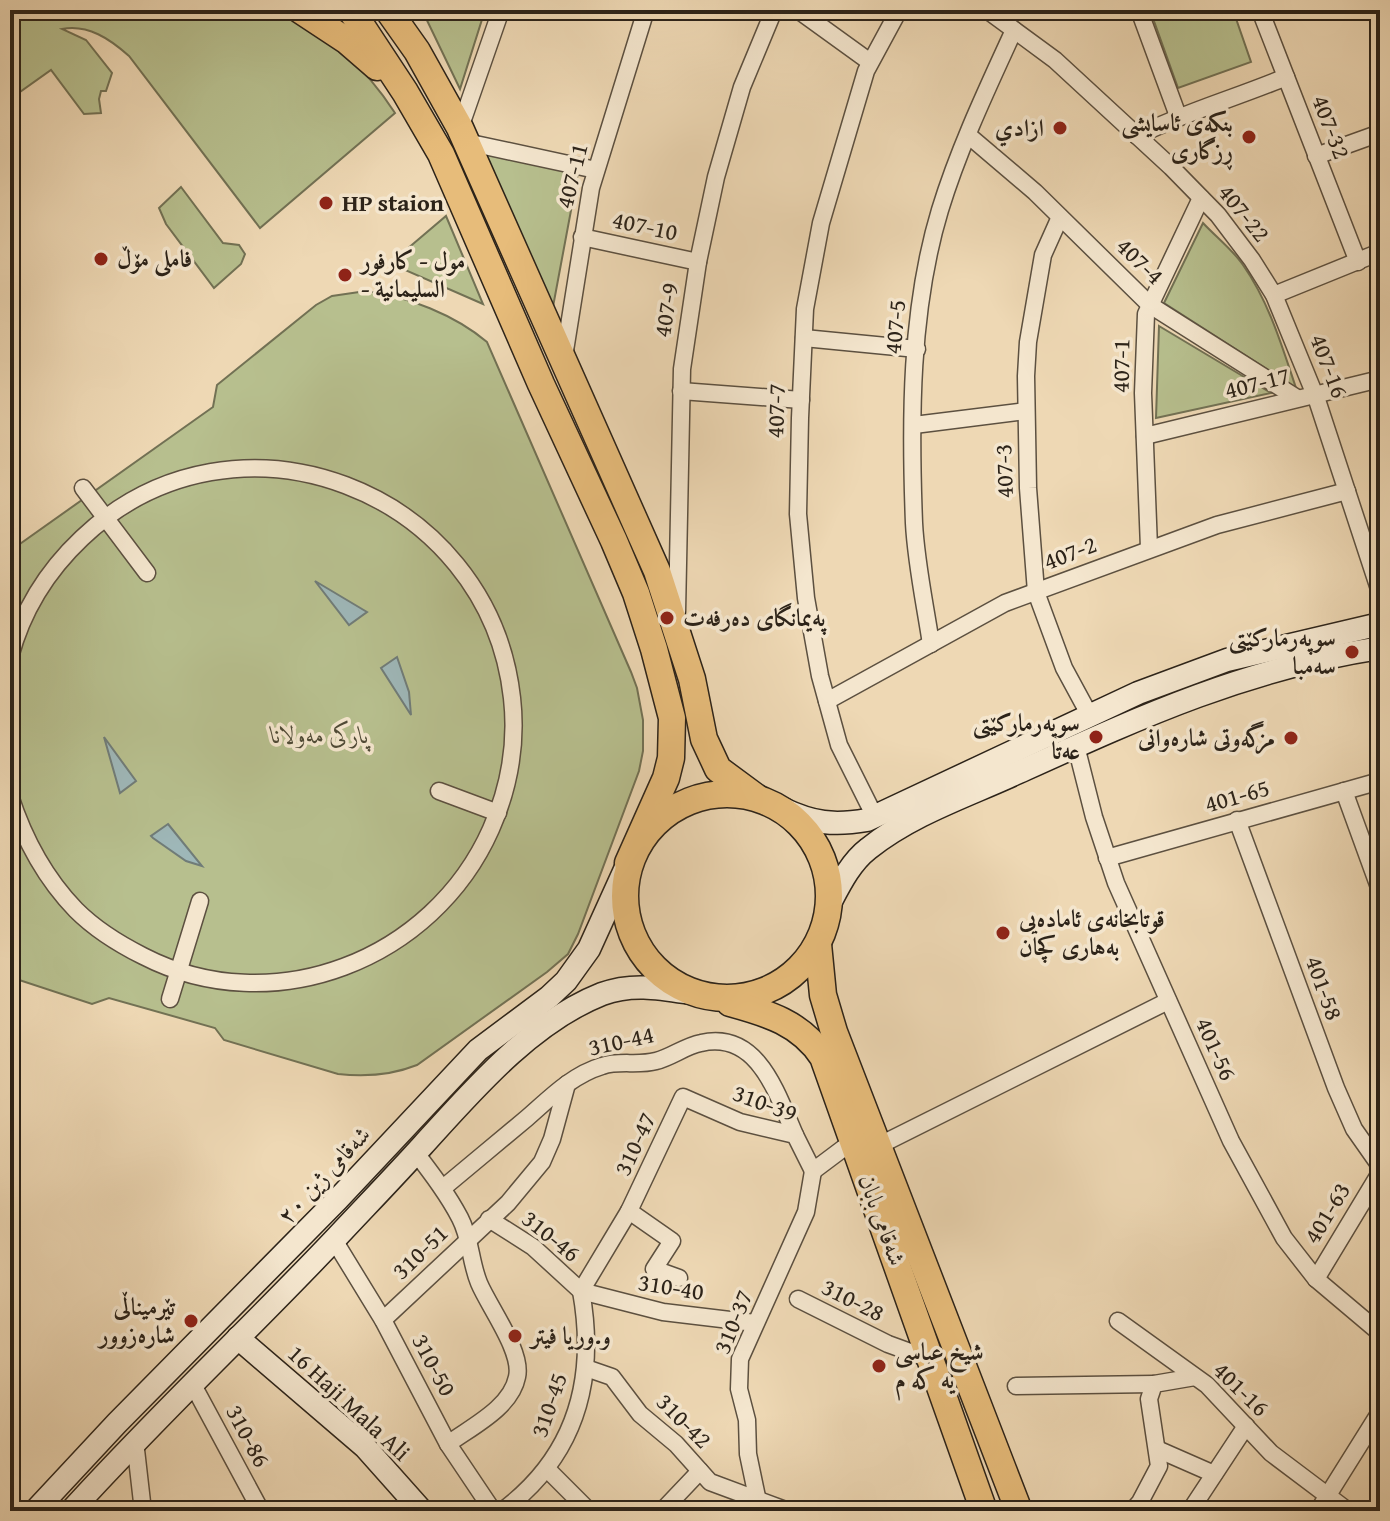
<svg xmlns="http://www.w3.org/2000/svg" width="1390" height="1521" font-family="'Gentium Book Plus',Amiri,serif">
<style>
.green{fill:#b7bf8e;stroke:#727154;stroke-width:2}
.water{fill:#9eb7b8;stroke:#707c78;stroke-width:2}
.lines{fill:none;stroke-linecap:round;stroke-linejoin:round}
.street-casing{stroke:#5c5040;stroke-width:19}
.secondary-casing{stroke:#2c2319;stroke-width:25}
.primary-casing{stroke:#2c2319;stroke-width:29}
.street{stroke:#f4e6ce;stroke-width:16}
.secondary{stroke:#f4e6ce;stroke-width:22}
.primary{stroke:#e7bc7a;stroke-width:26}
.poi-dot{fill:#8f2418;stroke:#f4e6ce;stroke-width:3}
.labels{text-anchor:middle;stroke-width:7;stroke-linejoin:round;paint-order:stroke}
.poi-label{font-size:24px;font-weight:bold;fill:#2c2319;stroke:#f4e6ce;text-anchor:start}
.street-label{font-size:24px;fill:#2c2319;stroke:#f4e6ce}
.park-label{font-size:24px;font-style:italic;fill:#4f4a36;stroke:#f4e6ce}
</style>
<rect width="100%" height="100%" fill="#eed8b4"/>
<filter id="stains"><feTurbulence type="fractalNoise" baseFrequency=".0025" numOctaves="4"/><feColorMatrix values="0 0 0 0 .2 0 0 0 0 .09 0 0 0 0 .02 0 0 0 .5 -.17"/></filter>
<radialGradient id="worn" r=".72"><stop offset=".6" stop-color="#630" stop-opacity="0"/><stop offset="1" stop-color="#630" stop-opacity=".3"/></radialGradient>
<g class="green">
<path d="M10,10H275C325,29 366,68 395,113L260,228L129,56C110,39 88,24 62,29L86,40L112,73L106,91H101L99,99L101,113L84,114L51,70L10,99V51L12,49L10,46Z"/>
<path d="M422,10H485L460,89Z"/>
<path d="M1150,10H1233L1251,62L1178,88Z"/>
<path d="M483,152L578,173L552,312Z"/>
<path d="M181,187L223,243L239,245L245,254L241,264L214,288L166,224L159,208Z"/>
<path d="M446,216L483,304L405,270L398,263L400,255Z"/>
<path d="M1203,223C1216,237 1233,250 1243,265C1269,302 1282,346 1296,388L1164,303Z"/>
<path d="M366,291C407,296 455,315 487,342L631,672L637,688L643,720V751L639,771L578,934L568,954L547,972L417,1065C392,1075 364,1077 338,1074L224,1040L215,1028L109,998L92,1004L10,977V551L213,407L217,385L316,305L332,296Z"/>
<path d="M1159,326L1271,393L1156,418Z"/>
</g>
<g class="water">
<path d="M315,581L367,612L349,625Z"/>
<path d="M397,657L409,692L411,715L381,668Z"/>
<path d="M104,737L136,781L120,793Z"/>
<path d="M168,824L202,866L186,861L153,838L151,836Z"/>
</g>
<g class="lines">
<defs>
<g id="street">
<path d="M798,10L870,62"/>
<path d="M987,10L1055,60L1171,167L1218,215L1252,260L1274,295L1317,400L1380,592"/>
<path d="M1139,10L1178,116"/>
<path d="M1260,10L1358,262"/>
<path d="M460,128L501,10"/>
<path d="M968,135L1035,192L1150,305L1297,398"/>
<path d="M1137,136C1185,112 1236,98 1286,77"/>
<path d="M466,142L596,170"/>
<path d="M1316,156L1380,133"/>
<path d="M1060,217L1043,255L1028,342L1026,376L1028,488L1036,592L1064,668L1090,716"/>
<path d="M582,237L698,262"/>
<path d="M1274,295L1380,252"/>
<path d="M804,338L917,349"/>
<path d="M564,357L591,188L646,10"/>
<path d="M681,391L801,400"/>
<path d="M914,425L1026,411"/>
<path d="M1145,436L1380,379"/>
<path d="M83,488L147,573"/>
<path d="M1149,548L1143,393L1146,314L1201,198"/>
<path d="M677,612L682,369L698,262L716,177L742,87L774,10"/>
<path d="M931,644C925,604 916,563 914,523C910,420 910,309 940,210C959,148 987,89 1014,30"/>
<path d="M10,657C22,612 47,571 82,538C235,392 489,490 512,698C517,742 509,788 491,829C433,960 273,1023 143,956C119,944 95,929 76,910C44,877 24,839 10,796"/>
<path d="M827,701L1005,603L1217,525L1347,491"/>
<path d="M1076,746L1094,817L1116,883L1231,1141L1284,1238L1316,1279L1380,1333"/>
<path d="M439,791L498,813"/>
<path d="M1344,791L1380,890"/>
<path d="M875,817L839,745L820,676L806,598L798,514L800,418L805,309L821,223L866,71L899,10"/>
<path d="M1237,820L1336,1088L1354,1129L1380,1166"/>
<path d="M1107,858L1380,781"/>
<path d="M170,999L200,901"/>
<path d="M880,1145L1168,1001"/>
<path d="M416,1153C432,1174 448,1195 460,1218C471,1239 470,1261 479,1283C489,1307 523,1352 517,1377C511,1408 471,1427 448,1444"/>
<path d="M443,1188C471,1165 499,1141 527,1118C550,1098 572,1075 602,1066C619,1060 638,1066 656,1061C672,1057 685,1046 701,1043C758,1030 777,1094 795,1135"/>
<path d="M629,1211L672,1241L654,1269L679,1278"/>
<path d="M489,1219L533,1247L581,1291L663,1312L755,1323"/>
<path d="M334,1240L383,1320L448,1444L493,1511"/>
<path d="M1316,1279L1380,1173"/>
<path d="M581,1291L629,1211L683,1097L740,1122L795,1135L813,1171L853,1141"/>
<path d="M798,1299L888,1344L932,1360"/>
<path d="M383,1320L508,1203L542,1162L552,1139L567,1084"/>
<path d="M1118,1321L1207,1385L1271,1453L1348,1511"/>
<path d="M586,1368L612,1377L640,1414L676,1444L710,1482L788,1511"/>
<path d="M192,1383L261,1511"/>
<path d="M1016,1386L1154,1384"/>
<path d="M135,1441L143,1511"/>
<path d="M1157,1449L1214,1474"/>
<path d="M547,1469L589,1511"/>
<path d="M502,1511C576,1456 597,1380 581,1291"/>
<path d="M662,1511L700,1471"/>
<path d="M753,1511L757,1497L748,1454L747,1420L739,1389L740,1359L806,1212L813,1171"/>
<path d="M1132,1511L1140,1502L1159,1466L1149,1399L1154,1384L1195,1377"/>
<path d="M1190,1511L1246,1426"/>
<path d="M1318,1511L1380,1412"/>
</g>
<g id="secondary">
<path d="M783,809C813,823 833,826 867,820L1138,693L1227,660L1380,624"/>
<path d="M830,903C840,884 851,862 868,849C909,816 961,798 1008,777C1134,720 1242,669 1380,648"/>
<path d="M238,1338L365,1447L422,1511"/>
<path d="M35,1511L117,1423L338,1199L478,1050L549,997L566,981L589,949L628,863"/>
<path d="M71,1511C156,1417 249,1330 336,1238C365,1207 395,1176 423,1145C473,1090 531,1022 602,994C634,982 664,989 697,994"/>
</g>
<g id="primary">
<path d="M300,10L347,41L377,67"/>
<path d="M351,10L405,92L441,154L541,384L614,541L636,593L654,649L672,718L671,758L666,778L628,863"/>
<path d="M388,10L417,51L460,128L657,571L692,679L704,739L718,769L756,797"/>
<circle cx="727" cy="896" r="102"/>
<path d="M818,944L823,995L834,1032L1019,1511"/>
<path d="M730,1003C767,1013 801,1023 823,1057L984,1511"/>
</g>
</defs>
<use href="#street" class="street-casing"/>
<use href="#secondary" class="secondary-casing"/>
<use href="#primary" class="primary-casing"/>
<use href="#street" class="street"/>
<use href="#secondary" class="secondary"/>
<use href="#primary" class="primary"/>
</g>
<g class="poi-dot">
<circle cx="1060" cy="128" r="8"/>
<circle cx="1249" cy="137" r="8"/>
<circle cx="326" cy="203" r="8"/>
<circle cx="101" cy="259" r="8"/>
<circle cx="345" cy="275" r="8"/>
<circle cx="667" cy="618" r="8"/>
<circle cx="1352" cy="652" r="8"/>
<circle cx="1096" cy="737" r="8"/>
<circle cx="1291" cy="738" r="8"/>
<circle cx="1003" cy="933" r="8"/>
<circle cx="191" cy="1321" r="8"/>
<circle cx="515" cy="1336" r="8"/>
<circle cx="879" cy="1366" r="8"/>
</g>
<g class="labels">
<g class="poi-label">
<text x="1233" y="131" text-anchor="end">بنکەی ئاسایشی<tspan x="1233" dy="28">ڕزگاری</tspan></text>
<text x="1044" y="136" text-anchor="end">ازادي</text>
<text x="342" y="211">HP staion</text>
<text x="117" y="267">فاملی مۆڵ</text>
<text x="361" y="269">مول - كارفور<tspan x="361" dy="28">- السليمانية</tspan></text>
<text x="683" y="626">پەیمانگای دەرفەت</text>
<text x="1336" y="646" text-anchor="end">سوپەرمارکێتی<tspan x="1336" dy="28">سەمبا</tspan></text>
<text x="1080" y="731" text-anchor="end">سوپەرمارکێتی<tspan x="1080" dy="28">عەتا</tspan></text>
<text x="1275" y="746" text-anchor="end">مزگەوتی شارەوانی</text>
<text x="1019" y="927">قوتابخانەی ئامادەیی<tspan x="1019" dy="28">بەهاری کچان</tspan></text>
<text x="175" y="1315" text-anchor="end">تێرمیناڵی<tspan x="175" dy="28">شارەزوور</tspan></text>
<text x="531" y="1344">و.وريا فيتر</text>
<text x="895" y="1360">شیخ عباسی<tspan x="895" dy="28">یه که م</tspan></text>
</g>
<g class="street-label">
<text transform="translate(1331 127) rotate(69)" y="8">407-32</text>
<text transform="translate(572 176) rotate(-76)" y="8">407-11</text>
<text transform="translate(1244 213) rotate(51)" y="8">407-22</text>
<text transform="translate(645 226) rotate(12)" y="8">407-10</text>
<text transform="translate(1140 261) rotate(44)" y="8">407-4</text>
<text transform="translate(666 310) rotate(-81)" y="8">407-9</text>
<text transform="translate(895 327) rotate(-85)" y="8">407-5</text>
<text transform="translate(1121 366) rotate(-89)" y="8">407-1</text>
<text transform="translate(1329 366) rotate(69)" y="8">407-16</text>
<text transform="translate(1257 383) rotate(-14)" y="8">407-17</text>
<text transform="translate(776 411) rotate(-88)" y="8">407-7</text>
<text transform="translate(1004 471) rotate(-92)" y="8">407-3</text>
<text transform="translate(1070 553) rotate(-21)" y="8">407-2</text>
<text transform="translate(1237 796) rotate(-16)" y="8">401-65</text>
<text transform="translate(1324 988) rotate(70)" y="8">401-58</text>
<text transform="translate(621 1041) rotate(-12)" y="8">310-44</text>
<text transform="translate(1216 1049) rotate(66)" y="8">401-56</text>
<text transform="translate(765 1103) rotate(20)" y="8">310-39</text>
<text transform="translate(635 1144) rotate(-65)" y="8">310-47</text>
<text transform="translate(324 1175) rotate(-47)" y="8">شەقامی ژین ٢٠</text>
<text transform="translate(1327 1213) rotate(-59)" y="8">401-63</text>
<text transform="translate(882 1220) rotate(70)" y="8">شەقامی بابان</text>
<text transform="translate(551 1236) rotate(39)" y="8">310-46</text>
<text transform="translate(420 1252) rotate(-44)" y="8">310-51</text>
<text transform="translate(671 1287) rotate(9)" y="8">310-40</text>
<text transform="translate(853 1300) rotate(27)" y="8">310-28</text>
<text transform="translate(733 1322) rotate(-68)" y="8">310-37</text>
<text transform="translate(434 1365) rotate(62)" y="8">310-50</text>
<text transform="translate(1241 1389) rotate(44)" y="8">401-16</text>
<text transform="translate(349 1403) rotate(43)" y="8">16 Haji Mala Ali</text>
<text transform="translate(549 1405) rotate(-71)" y="8">310-45</text>
<text transform="translate(684 1421) rotate(45)" y="8">310-42</text>
<text transform="translate(248 1436) rotate(62)" y="8">310-86</text>
</g>
<g class="park-label">
<text x="320" y="743">پارکی مەولانا</text>
</g>
</g>
<rect width="1390" height="1521" fill="none" stroke="#eed8b4" stroke-width="40"/>
<rect x="12" y="12" width="1366" height="1497" fill="none" stroke="#2c2319" stroke-width="4"/>
<rect x="20" y="20" width="1350" height="1481" fill="none" stroke="#2c2319" stroke-width="2"/>
<rect width="100%" height="100%" filter="url(#stains)"/>
<rect width="100%" height="100%" fill="url(#worn)"/>
</svg>
